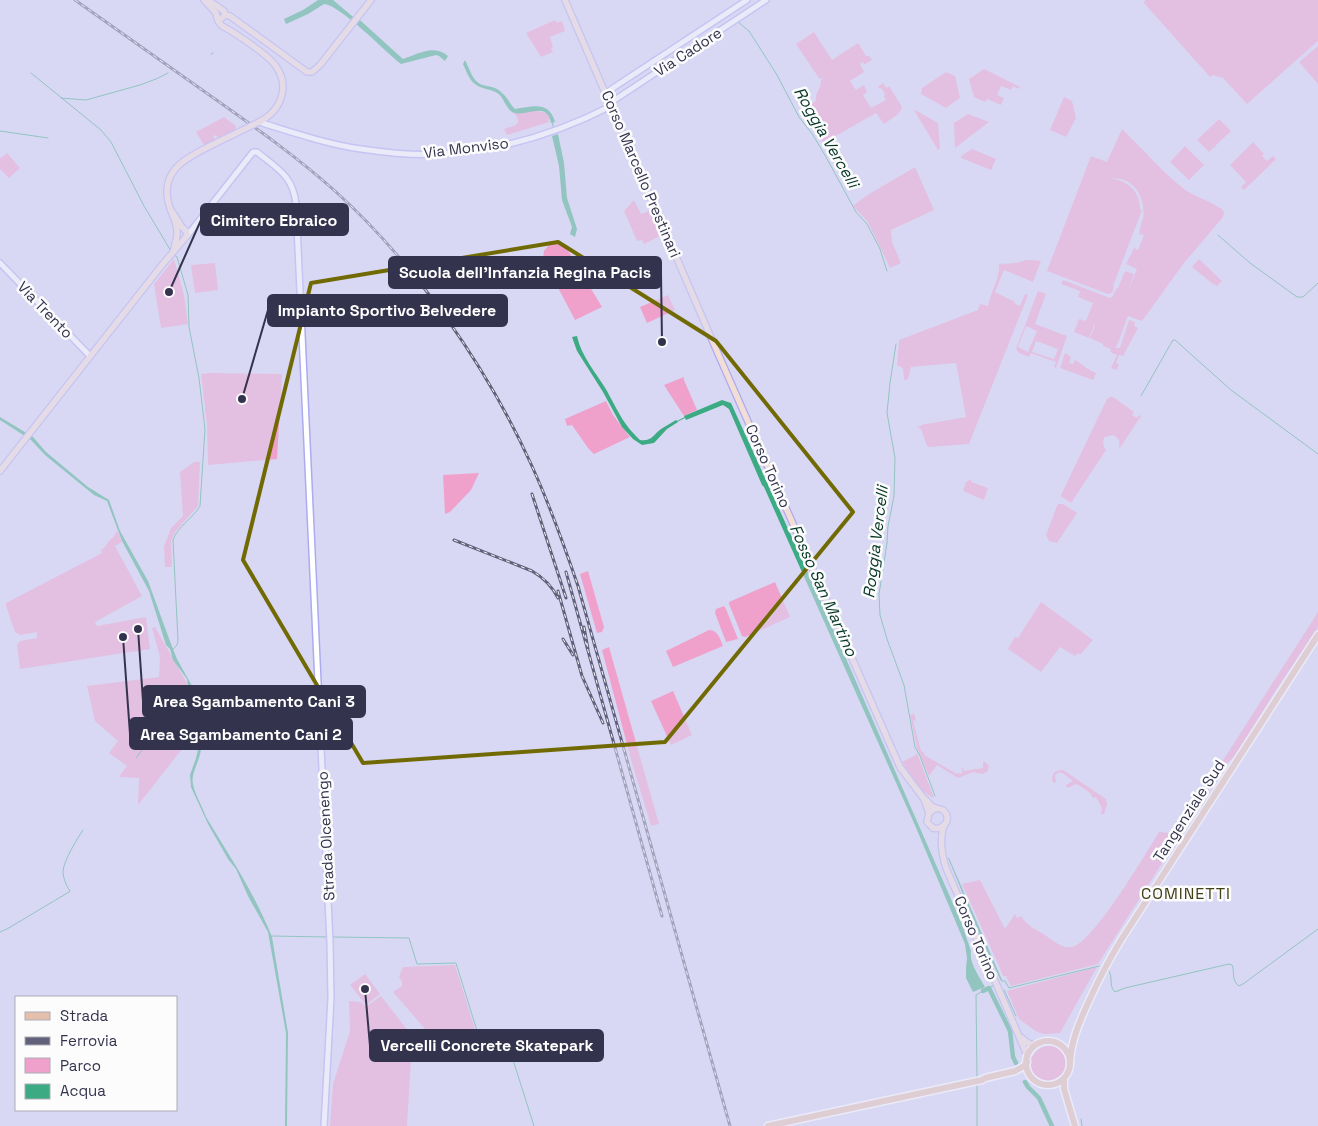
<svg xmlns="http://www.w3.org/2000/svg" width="1318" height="1126" font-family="'Space Grotesk',sans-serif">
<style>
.green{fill:#efa1cc;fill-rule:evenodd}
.water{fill:#3caa82}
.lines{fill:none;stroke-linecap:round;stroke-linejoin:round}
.stream{stroke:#3caa82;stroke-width:1}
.canal{stroke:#3caa82;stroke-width:4.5}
.tertiary-casing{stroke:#adabf0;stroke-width:8}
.secondary-casing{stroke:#adabf0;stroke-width:8}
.primary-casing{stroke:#fff;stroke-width:9}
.tertiary{stroke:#fff;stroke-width:5}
.secondary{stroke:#f2ded5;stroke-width:5.5}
.primary{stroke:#e5beac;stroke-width:6}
.rail-casing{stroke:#61617c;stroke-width:3}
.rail{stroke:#fcfcfc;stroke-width:1;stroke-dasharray:4;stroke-linecap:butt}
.secondary-bridge-casing{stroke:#adabf0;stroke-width:8;stroke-linecap:butt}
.secondary-bridge{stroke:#f2ded5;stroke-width:5.5}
.marked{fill:none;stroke:#716a04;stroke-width:4;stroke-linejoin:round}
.labels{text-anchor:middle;stroke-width:5;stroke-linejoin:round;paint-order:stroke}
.street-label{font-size:15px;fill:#34334e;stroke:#fcfcfc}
.water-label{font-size:16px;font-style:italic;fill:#043525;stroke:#fcfcfc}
.neighbourhood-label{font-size:16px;letter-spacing:1px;fill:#423f16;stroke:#fcfcfc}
.leader{fill:none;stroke:#34334e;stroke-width:2}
.callout-dot{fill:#34334e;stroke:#fcfcfc;stroke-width:2}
.callout{fill:#34334e;stroke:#34334e;stroke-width:2}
.callout-label{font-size:16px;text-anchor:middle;font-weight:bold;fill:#fff}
</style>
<rect width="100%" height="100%" fill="#d8d8f4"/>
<g class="green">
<path d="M1146,0H1318V41L1247,104L1223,78L1213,75L1210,77L1143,2Z"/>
<path d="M555,20L557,23L562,21L565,31L550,37L553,47L551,48L553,52L541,57L526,33Z"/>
<path d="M814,32L832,60L858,43L866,56H869L872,60L864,65L863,62L860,64L864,72L850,81L856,90L864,85L867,92L863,95L871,108L886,100L884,97L885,94L882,89L879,88L878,87L883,83L886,88L889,86L902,107L901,110L897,115L884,124L876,113L825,142L821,140L801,109L816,101C815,90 821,90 821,80L826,77L821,79L819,78L796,44Z"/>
<path d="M1318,46V84L1299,62Z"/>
<path d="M984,69L1020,87L1019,89L1013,86L1011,90L1001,86L997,95L1004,98L1001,105L987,99L985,102L974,97L969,79Z"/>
<path d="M946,72L955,76L960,98L946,108L921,94L922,88Z"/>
<path d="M1064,97L1072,101L1076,118L1066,137L1050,130Z"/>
<path d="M532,110L547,113L550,119L548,120L549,122L507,135L504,129C511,126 525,126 514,113Z"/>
<path d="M914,110L917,111L938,123L940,148L938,150Z"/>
<path d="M968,114L989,122L955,148L954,123Z"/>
<path d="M224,117L236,126L235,128L237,130L219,138L215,135L213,137L217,140L204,145L196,132Z"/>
<path d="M1219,119L1231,131L1209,152L1197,140Z"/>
<path d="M1122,129C1142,148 1163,173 1184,189C1194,197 1218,203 1224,212L1223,217L1184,263L1142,321L1128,316L1116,348H1120L1129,320L1135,322L1134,326L1138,328L1123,356L1119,355L1116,363L1119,365L1116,370L1111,368L1117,355L1110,352L1111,349L1103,346V344L1090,338L1095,325H1094L1089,338L1074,332L1079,319L1086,321L1093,303L1078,297L1080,291L1061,284L1063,280L1110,298L1112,297L1117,288H1118L1125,271L1134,274L1128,292L1137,269L1126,264L1134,248L1138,250L1144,235L1139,234L1142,220H1143C1146,200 1136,177 1111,178C1128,181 1140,191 1140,209L1142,210L1113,286L1114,287L1112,293L1108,294L1047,271L1091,156L1107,162Z"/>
<path d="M1253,142L1264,154L1262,156L1267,161L1273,156L1276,159L1244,190L1241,187L1246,182L1230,165Z"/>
<path d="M1185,146L1204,165L1189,180L1170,162Z"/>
<path d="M972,149L996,159L991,170L961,158V156Z"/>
<path d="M7,153L20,168L9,178L0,169V157L1,158Z"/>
<path d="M915,167L934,210L891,230L892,242L901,263L890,268L868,222L853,206L866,196Z"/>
<path d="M634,200L641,214L651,210L661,234L660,236L644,244L642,240L637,241L624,211Z"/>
<path d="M555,243H560L566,247L602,307L575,320L543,259L544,251L548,246Z"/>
<path d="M174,259L184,295L188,324L161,328L154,284Z"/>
<path d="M1199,259L1222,281L1217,286L1213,284L1192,267Z"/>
<path d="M1026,260H1033L1041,261L1033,282L1004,270L995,292L1015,302L1014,303L1020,306L1025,294L1028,295L969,444L929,447L927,446L921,429L917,427L921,426V425L966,417L956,363L911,367L908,379L904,380L903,368L897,365L899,340L978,310L980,304L988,306C990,293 1000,279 999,264L1016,263Z"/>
<path d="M215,263L218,290L195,293L191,265Z"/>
<path d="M1038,291L1046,294L1035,324L1067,336L1056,368L1054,367L1056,362L1031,353L1029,357L1019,353L1016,349ZM1026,326L1037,331L1028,352L1018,347ZM1036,341L1058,349L1054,359L1032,352Z"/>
<path d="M668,295L675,310L647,323L640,307Z"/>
<path d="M1065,353L1071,357L1069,363L1073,364L1075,360C1082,364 1088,370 1096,373L1093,380L1060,368Z"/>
<path d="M210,373L282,374L277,459L208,465L207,425L201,374Z"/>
<path d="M684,377V380L697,410L684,416L664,385Z"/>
<path d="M1110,397H1113L1134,412L1132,415L1137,418L1139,415L1141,416L1120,448L1119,447C1120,441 1119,438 1113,435L1105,437C1102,442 1103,445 1106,450L1071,503L1062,497L1061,495L1107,399Z"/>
<path d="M606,401L613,415L630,437L594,454L588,448L572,425L567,426L565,419Z"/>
<path d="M194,462H200L198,506L175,532L171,541L172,567H165L164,547L171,528L183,516L180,472Z"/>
<path d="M479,473L471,490L450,512L445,514L443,475Z"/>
<path d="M971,479V482L988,488L984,500L963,491L966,482Z"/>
<path d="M1058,504H1063L1077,513L1057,543L1049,541L1046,535L1057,506Z"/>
<path d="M116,532H118L122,542L115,546L142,596L95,622L97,626L146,617L150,649L20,669L17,645L20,641L37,638V632L20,635L15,632L6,606V603L102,553L101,550C107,546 106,544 110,540C113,537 115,536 116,532Z"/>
<path d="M588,571L604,627L602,632L597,633L580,574Z"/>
<path d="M775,582L790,617L745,637L742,636L729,604V602Z"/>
<path d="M1041,602L1093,640L1080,655L1078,653L1075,656L1060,647L1041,672L1008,649L1015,637L1018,638Z"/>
<path d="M724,606L726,609L738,639L726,642L715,613L716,609Z"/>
<path d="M1318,612V626L1317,629L1276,690L1234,757L1227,763L1213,783L1098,964L1011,986L1006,976H1003L999,966L962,884L980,880L1005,929L1015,914L1017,918L1021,916C1027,926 1035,929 1045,935C1052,940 1062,949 1072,947C1093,943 1146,853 1159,832L1171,833L1194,800L1197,801Z"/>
<path d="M155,627L187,683L194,734L138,805L139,778L119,777L127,766L109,753L118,741L95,721L87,686L159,677L160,657L152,628Z"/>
<path d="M709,630C718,630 720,639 723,646L673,667L666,651Z"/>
<path d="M609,647L659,824L651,826L632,763L602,650Z"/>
<path d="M673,691L692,735L671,745L651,701Z"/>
<path d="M914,714L916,720L913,721L921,751L925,753L924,755L957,774L958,773L961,774L963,771L961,768H963L964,771L983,768V762L984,761L989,766L988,771L983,774L973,772L958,778L937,765L929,776L917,748L910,715Z"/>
<path d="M917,753L934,798H933L921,790L902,762L916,755Z"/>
<path d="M1063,770L1106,799L1107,804L1104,814H1101L1102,808L1096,797L1093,798L1090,793L1077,784L1067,788L1066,785L1073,781L1064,774L1059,772L1055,775L1056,782L1053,783C1051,775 1053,770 1063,770Z"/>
<path d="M455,965L478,1039L432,1037L393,992L402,986V981L399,977L403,967Z"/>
<path d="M1097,967L1060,1033L1045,1034L1037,1032L1019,1019L1007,991Z"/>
<path d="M365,974L380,994L366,1005L350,985Z"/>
<path d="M381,996L409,1032L412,1043L407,1126H330L333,1084L350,1031L349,1001L361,1002L366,1007Z"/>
<circle cx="1049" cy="1064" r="18"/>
</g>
<g class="water">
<path d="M318,0H333L352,16L361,21L403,59C419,54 433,44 448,56L445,61L439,56L436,55L401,64C384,51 342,6 324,4L308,14L286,24L284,19L303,10Z"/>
<path d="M465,60C469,67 472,80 480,84C487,87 496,86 502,93C507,97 510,104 515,109C532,107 549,100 555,122L551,123C547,101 528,116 515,113C508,112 504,100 500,95C492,88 482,90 475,84C469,80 466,70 463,64Z"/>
<path d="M558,134L564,163L567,198L577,229L575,237L570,234L572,227L562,200L559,166L552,136Z"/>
<path d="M577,336C581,356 597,374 607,391C618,411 623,424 640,440C651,442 653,435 661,429C666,426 671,423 676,420L678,422L667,429L654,443L642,445L633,439L622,427L603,392L577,351L572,337Z"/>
<path d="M722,400L731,403L823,606L961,922L971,951C969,963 979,976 985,987L973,992L966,978V968L967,958L965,944L914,823L764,487L762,485L729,409L723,405L686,420L684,416Z"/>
<path d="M0,417L33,437L46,452L88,487L109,500L120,531L148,581L171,644L177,659L192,686L201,749C200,759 195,766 193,776C190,787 202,805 206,817C229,855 255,894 272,937L288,1033L287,1126H285L286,1033L268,932L248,896L236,869L228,859L208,824L191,787L190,775L196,758L198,750L187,679L173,660L170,649L166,645L149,591L122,541L107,501L94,495L45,455L31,440L0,420Z"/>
<path d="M948,858H949L1002,980L1001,981L982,940Z"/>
</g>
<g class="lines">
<g class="stream">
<path d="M738,22L749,31L777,75L799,117L813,135L826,157L856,212L867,224L880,249L887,271"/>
<path d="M211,54L213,53"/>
<path d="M31,73L101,130L111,142L144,206L171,251"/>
<path d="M61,98L86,100L140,85L156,79L168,73"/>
<path d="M552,121L554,130"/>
<path d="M0,131L48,138"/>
<path d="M1218,235L1250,263L1297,297H1303L1318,283"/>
<path d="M173,254L177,257L188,295L189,327L199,378L205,429L200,506C193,518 177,527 173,540L178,641L177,645L173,649"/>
<path d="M896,344L890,383L887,413L895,458L894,496L888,526L887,543L879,594L880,615L887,639L904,685L915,747L920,756L935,796"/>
<path d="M1141,396L1170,345L1173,340H1175L1231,390L1318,454"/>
<path d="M676,422L686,417"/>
<path d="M136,758L189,685"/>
<path d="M0,932L7,929L69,892L70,891C66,885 63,878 63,871C64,860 77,839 83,830"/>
<path d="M271,936L327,937"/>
<path d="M333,937L409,938L417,964L456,963L478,1034L481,1037L503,1039L507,1041L534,1126"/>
<path d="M1108,970C1114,976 1108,986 1115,992L1125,988L1229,964L1232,965C1235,972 1231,980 1239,986L1243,984L1318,929"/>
<path d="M1002,981H1005L1009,988L1099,966"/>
<path d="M989,988L995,985"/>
<path d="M1004,990L1016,1016"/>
<path d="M977,1078L976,995L983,991L982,987"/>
<path d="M977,1085V1126"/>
<path d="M1081,1119L1082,1126"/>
</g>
<g class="canal">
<path d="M983,991L989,988L1010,1031L1013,1057L1016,1063"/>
<path d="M1025,1082L1028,1087L1039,1098L1052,1126"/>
</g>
<defs>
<g id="tertiary">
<path d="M606,94L613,88L747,0"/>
<path d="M610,103L766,0"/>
<path d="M259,122C292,132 326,144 361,149C388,153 414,156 441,154C500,151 558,133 611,106"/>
<path d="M187,236L253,152H257C278,169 293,176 296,204L330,943L331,998L324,1126"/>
<path d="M0,263L90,356"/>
</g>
<g id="secondary">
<path d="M204,0L216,13L218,21L222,26C234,32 268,55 275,65C291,86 281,111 259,122"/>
<path d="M208,0L224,11L225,15L222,18"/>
<path d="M565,0L716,349L900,767L924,799L929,813"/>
<path d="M225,15L230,16L303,69L307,72H312L320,65L371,0"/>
<path d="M174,249C175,242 178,237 177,230C176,220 170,211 168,201C161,166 193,155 218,142"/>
<path d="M0,471L162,265L186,237L187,234L186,231L182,227L171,210"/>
<path d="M925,799C928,802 931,806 935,808C940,810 937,807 943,810C948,814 949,821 944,825C941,829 937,829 933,828L927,822L929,813L936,808"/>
<path d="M944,825C939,839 942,855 946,868L1028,1057"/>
<path d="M1022,1038C1028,1044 1032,1046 1040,1043"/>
</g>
<g id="primary">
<circle cx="1048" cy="1063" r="22"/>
<path d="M1070,1063C1071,1041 1079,1023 1088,1003C1098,981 1108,961 1121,940L1318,635"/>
<path d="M1064,1079V1089L1075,1126"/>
<path d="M768,1126L982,1080L985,1078L1015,1071L1024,1066L1027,1062"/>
</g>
</defs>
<use href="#tertiary" class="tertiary-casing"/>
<use href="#secondary" class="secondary-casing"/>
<use href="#primary" class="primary-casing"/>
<use href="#tertiary" class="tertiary"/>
<use href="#secondary" class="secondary"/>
<use href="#primary" class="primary"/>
<defs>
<g id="rail">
<path d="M75,0C122,33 168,66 215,99C256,128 297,157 335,191C414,262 487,367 531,464C549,503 564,545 578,586L730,1126"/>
<path d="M532,494L566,598"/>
<path d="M454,540L532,571C544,578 552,586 558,598"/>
<path d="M566,572L662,916"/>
<path d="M558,591L582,676L603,723"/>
<path d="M584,627L588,649"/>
<path d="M563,639L573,655"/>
</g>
</defs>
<use href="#rail" class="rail-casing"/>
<use href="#rail" class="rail"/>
<defs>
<path id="secondary-bridge" d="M218,142L259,122"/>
</defs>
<use href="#secondary-bridge" class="secondary-bridge-casing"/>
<use href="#secondary-bridge" class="secondary-bridge"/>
</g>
<path d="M0 0H1318V1126H0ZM558,242L716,341L853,512L665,742L363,763L243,560L311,283Z" fill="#d8d8f4" fill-opacity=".55" fill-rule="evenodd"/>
<path class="marked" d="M558,242L716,341L853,512L665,742L363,763L243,560L311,283Z"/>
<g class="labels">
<g class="street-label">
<text transform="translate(688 52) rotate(-33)" y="5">Via Cadore</text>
<text transform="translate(466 148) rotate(-7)" y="5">Via Monviso</text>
<text transform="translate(641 174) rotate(67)" y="5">Corso Marcello Prestinari</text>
<text transform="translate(45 310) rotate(46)" y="5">Via Trento</text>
<text transform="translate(768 466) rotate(66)" y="5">Corso Torino</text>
<text transform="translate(1189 811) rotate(-57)" y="5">Tangenziale Sud</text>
<text transform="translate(326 836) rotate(-93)" y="5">Strada Olcenengo</text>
<text transform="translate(976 938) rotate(67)" y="5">Corso Torino</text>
</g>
<g class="water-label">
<text transform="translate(827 137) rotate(60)" y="6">Roggia Vercelli</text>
<text transform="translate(875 542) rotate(-83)" y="6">Roggia Vercelli</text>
<text transform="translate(824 590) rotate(66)" y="6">Fosso San Martino</text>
</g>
<g class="neighbourhood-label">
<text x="1186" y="899">COMINETTI</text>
</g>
</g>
<path class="leader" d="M169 292L201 220M662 342L661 273M242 399L268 310M138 629L143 701M123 637L130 734M365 989L370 1046"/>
<g class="callout-dot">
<circle cx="169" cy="292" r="5"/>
<circle cx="662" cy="342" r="5"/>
<circle cx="242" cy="399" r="5"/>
<circle cx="138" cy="629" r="5"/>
<circle cx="123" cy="637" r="5"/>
<circle cx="365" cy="989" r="5"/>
</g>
<g class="callout">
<rect x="201" y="204" width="147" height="31" rx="5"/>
<rect x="389" y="257" width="272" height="31" rx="5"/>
<rect x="268" y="295" width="239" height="31" rx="5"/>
<rect x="143" y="686" width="222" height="31" rx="5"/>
<rect x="130" y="718" width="222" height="31" rx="5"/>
<rect x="370" y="1030" width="233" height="31" rx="5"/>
</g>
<g class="callout-label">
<text x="274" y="226">Cimitero Ebraico</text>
<text x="525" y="278">Scuola dell'Infanzia Regina Pacis</text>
<text x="387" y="316">Impianto Sportivo Belvedere</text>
<text x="254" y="707">Area Sgambamento Cani 3</text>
<text x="241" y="740">Area Sgambamento Cani 2</text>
<text x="487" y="1051">Vercelli Concrete Skatepark</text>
</g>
<rect x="15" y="996" width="162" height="115" fill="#fcfcfc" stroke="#acacb6"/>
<rect x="25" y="1012" width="25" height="8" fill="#e5beac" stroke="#acacb6"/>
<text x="60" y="1021" font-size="15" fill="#34334e">Strada</text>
<rect x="25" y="1037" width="25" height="8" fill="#61617c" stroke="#acacb6"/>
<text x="60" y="1046" font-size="15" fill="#34334e">Ferrovia</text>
<rect x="25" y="1058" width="25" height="15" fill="#efa1cc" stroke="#acacb6"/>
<text x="60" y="1071" font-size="15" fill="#34334e">Parco</text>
<rect x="25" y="1084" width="25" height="15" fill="#3caa82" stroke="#acacb6"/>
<text x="60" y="1096" font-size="15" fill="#34334e">Acqua</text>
</svg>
